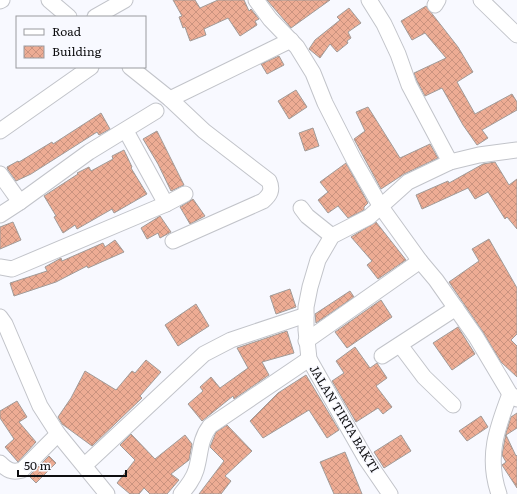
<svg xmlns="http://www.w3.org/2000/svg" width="517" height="494" font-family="Literata,serif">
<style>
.building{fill:url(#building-cross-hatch);stroke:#a19b98}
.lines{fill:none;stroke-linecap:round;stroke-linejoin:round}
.minor-casing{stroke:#c2c4ca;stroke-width:17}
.minor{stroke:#fff;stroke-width:15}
.labels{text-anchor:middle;stroke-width:3;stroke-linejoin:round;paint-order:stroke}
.street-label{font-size:12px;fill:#0e0e10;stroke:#f8f9ff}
</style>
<defs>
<pattern id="building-cross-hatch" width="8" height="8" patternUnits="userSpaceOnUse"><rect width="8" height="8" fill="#edac94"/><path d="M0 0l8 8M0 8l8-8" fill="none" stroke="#ca937f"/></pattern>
</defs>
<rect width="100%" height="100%" fill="#f8f9ff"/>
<g class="building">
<path d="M173,0H195L200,8L218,0H244L249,11L251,9L259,19L255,21L257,25L240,36L228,18L204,29L206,35L190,41L185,27L183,28L179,17L182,16Z"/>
<path d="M267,0H330L291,28Z"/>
<path d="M426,6L458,47L473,72L457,82L475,114L512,94L517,102V110L482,130L488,138L477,145L463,125L442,88L425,96L417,81L414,73L446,58L425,33L412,40L401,21Z"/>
<path d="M349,8L361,23L348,32L351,38L347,41L348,43L337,52L330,44L320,58L309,49L315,40L340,20L337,17Z"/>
<path d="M279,56L284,65L267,74L261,64Z"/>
<path d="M296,90L307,107L289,119L278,101Z"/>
<path d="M368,107L400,158L430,144L438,158L404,174L381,189L354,139L365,131L356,112Z"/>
<path d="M101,113L110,129L99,135L97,132L31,174L16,181L8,170L7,167L18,161L19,162L52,142L53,144Z"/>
<path d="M313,128L319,146L305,151L299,133Z"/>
<path d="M157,131L184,185L171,191L158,164L143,139Z"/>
<path d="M124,150L132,167L131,168L147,194L114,213L112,209L77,229L75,225L63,233L54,217L56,216L44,196L78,174L77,173L89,167L91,171L113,159L112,156Z"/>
<path d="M495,162L509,185L517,179V229L507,217L505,219L488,192L475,199L468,188L422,209L416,195L448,181L449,183L483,164Z"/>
<path d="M346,163L368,203L364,207V210L348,218L338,206L328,213L318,200L328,192L320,182Z"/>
<path d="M193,199L205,216L190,224L180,207Z"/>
<path d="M160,216L171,232L160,238L158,233L147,239L141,228Z"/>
<path d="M13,222L21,240L0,249V227Z"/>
<path d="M376,222L406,260L378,279L367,265L372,261L351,237Z"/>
<path d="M489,239L517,288V334L511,340L517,346V377L501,362L483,332L449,282L479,261L472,249Z"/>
<path d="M115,240L124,252L88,268L87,266L56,282L14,296L10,283L47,271L45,267L61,258L62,261L103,243L105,247Z"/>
<path d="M290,289L296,307L276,314L270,296Z"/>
<path d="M350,291L354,297L316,323L315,314Z"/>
<path d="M381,300L392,317L347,348L335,332Z"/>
<path d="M196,304L209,326L178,346L165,325Z"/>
<path d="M458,327L475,354L452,370L433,343Z"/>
<path d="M287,331L294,353L262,362L269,375L234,399L233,396L202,421L188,404L203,391L200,387L211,377L220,388L248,368L237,348Z"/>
<path d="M355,347L370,368L377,363L387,378L376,386L392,407L383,414L378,408L356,422L332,381L344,373L336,361Z"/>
<path d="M146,360L161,372L140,396L142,398L92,446L62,424L58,417L71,398L85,371L116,390L132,371L135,373Z"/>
<path d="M306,375L339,430L327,438L309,410L263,438L250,421L278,393Z"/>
<path d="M17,401L27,417L19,422L36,442L18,462L5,447L14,439L0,418V411Z"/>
<path d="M517,413V428L506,435L516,456L517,455V488L502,465L506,462L502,455L506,433L511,417Z"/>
<path d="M481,416L488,427L467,441L459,431Z"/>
<path d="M227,425L252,451L225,476L231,481L221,494H199L224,461L210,447L216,432Z"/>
<path d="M131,434L155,459L185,435L192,444L189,460L171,474L179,480L167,494H150L144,488L139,494H130L117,483L135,460L120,445Z"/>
<path d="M401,435L411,451L384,468L374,452Z"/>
<path d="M345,452L362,494H334L320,462Z"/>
<path d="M49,456L56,463L36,483L29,476Z"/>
</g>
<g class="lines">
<defs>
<g id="minor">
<path d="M49,0L69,17"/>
<path d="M256,0L270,19L297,47L313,73L325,103L354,160L381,207L420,261L436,280L476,337L510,394L517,399"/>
<path d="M369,0L384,24L398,54L409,85L450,162"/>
<path d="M481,0L517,35"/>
<path d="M0,1L2,0"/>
<path d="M435,5L438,0"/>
<path d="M95,17L125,0"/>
<path d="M130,67L170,99L204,131L269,181C273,190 270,195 263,201L173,241"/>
<path d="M170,99L291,40"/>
<path d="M0,131L91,67"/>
<path d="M126,131L166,204"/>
<path d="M0,174L20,202L89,152L156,111"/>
<path d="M301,208L307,216L332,236"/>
<path d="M0,215L20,202"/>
<path d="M0,267L12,269L166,204L185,194"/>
<path d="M0,317L5,324L40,406L58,434L107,494"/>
<path d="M306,341L420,261"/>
<path d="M400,345L424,377L453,405"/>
<path d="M382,356L456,308"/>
<path d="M0,463C7,470 12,473 22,470L58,434"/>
<path d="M85,465L204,354L231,340L306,315"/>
<path d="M181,494C187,487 193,480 196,470C201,454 199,440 210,426L309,359"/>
<path d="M390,494L366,459L309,359L306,330V307L310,287L318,260L332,236L369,217L408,182L450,162L479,155L517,150"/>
<path d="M499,494C486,457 497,428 510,394"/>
</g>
</defs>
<use href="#minor" class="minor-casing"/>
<use href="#minor" class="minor"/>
</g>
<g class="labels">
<g class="street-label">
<text transform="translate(344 419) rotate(59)" y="4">JALAN TIRTA BAKTI</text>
</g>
</g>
<rect x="16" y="16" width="130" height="52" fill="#f8f9ff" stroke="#9a9b9f"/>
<rect x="24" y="29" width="20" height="6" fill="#ffffff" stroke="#9a9b9f"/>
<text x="52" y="36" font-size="12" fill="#0e0e10">Road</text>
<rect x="24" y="46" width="20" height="12" fill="url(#building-cross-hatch)" stroke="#9a9b9f"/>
<text x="52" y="56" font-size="12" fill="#0e0e10">Building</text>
<path d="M18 470v6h108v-6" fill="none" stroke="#0e0e10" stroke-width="2"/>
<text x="24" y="470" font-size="12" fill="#0e0e10" stroke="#f8f9ff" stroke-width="3" paint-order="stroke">50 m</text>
</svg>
